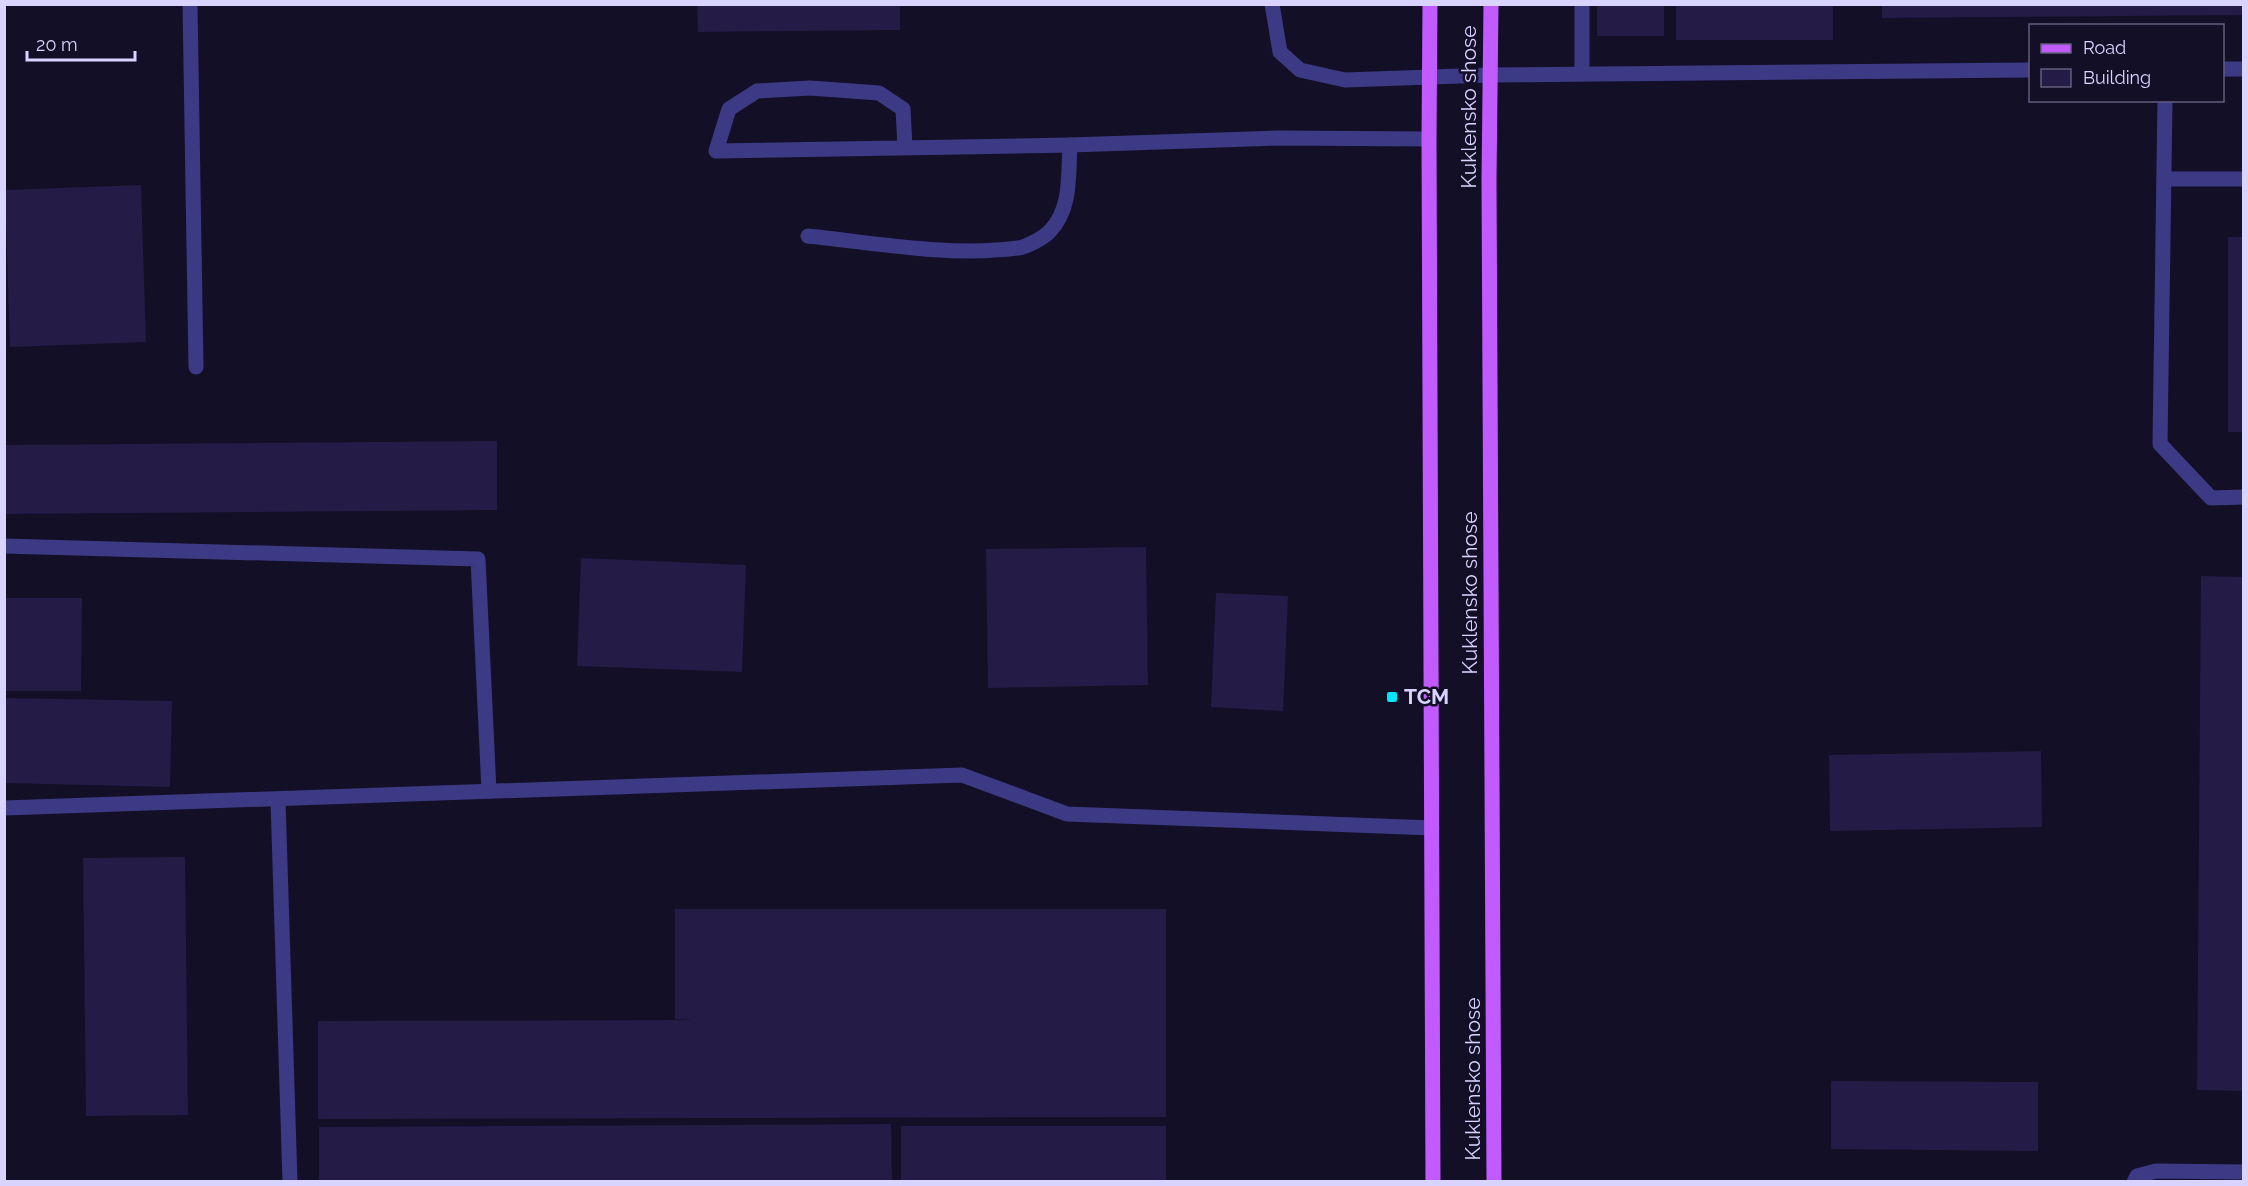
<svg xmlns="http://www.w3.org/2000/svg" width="2248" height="1186" font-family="Raleway,sans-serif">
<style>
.building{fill:#241b47}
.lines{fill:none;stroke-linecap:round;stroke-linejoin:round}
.minor{stroke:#3d3a85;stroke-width:15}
.major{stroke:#c25bff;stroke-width:15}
.poi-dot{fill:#00e5ff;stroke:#130f26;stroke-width:2}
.labels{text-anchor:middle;stroke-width:5;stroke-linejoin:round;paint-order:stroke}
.street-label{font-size:21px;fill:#d9d4ff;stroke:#130f26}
.poi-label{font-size:21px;font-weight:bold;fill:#d9d4ff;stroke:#130f26;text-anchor:start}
</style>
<rect width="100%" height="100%" fill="#130f26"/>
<g class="building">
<path d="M697,4H900V30L698,32Z"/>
<rect x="1597" y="4" width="67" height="32"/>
<rect x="1676" y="4" width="157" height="36"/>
<path d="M1882,4H2244V15L1882,18Z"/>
<path d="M141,185L146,342L10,347L5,190Z"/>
<rect x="2228" y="237" width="16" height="195"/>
<path d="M497,441V510L4,514V445Z"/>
<path d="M1146,547L1148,685L988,688L986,549Z"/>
<path d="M581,558L746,565L742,672L577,666Z"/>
<path d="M2201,576L2244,577V1091L2197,1090Z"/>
<path d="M1216,593L1288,596L1283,711L1211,707Z"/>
<path d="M4,598H82L81,691H4Z"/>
<path d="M4,698L172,701L170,787L4,783Z"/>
<path d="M2041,751L2042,827L1830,831L1829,755Z"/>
<path d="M185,857L188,1115L86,1116L83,858Z"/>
<path d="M675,909H1166V1117L318,1119V1021L693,1020L675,1019Z"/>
<path d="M1831,1081L2038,1082V1151L1831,1149Z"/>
<path d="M891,1124L892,1182H319V1127Z"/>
<rect x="901" y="1126" width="265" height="56"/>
</g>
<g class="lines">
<g class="minor">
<path d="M190,4L196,367"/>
<path d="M1272,4L1280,52L1300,70L1345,80L1489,75L2030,70"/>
<path d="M2222,69H2244"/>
<path d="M1582,74V4"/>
<path d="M2165,100L2160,444L2211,498L2244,497"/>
<path d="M905,147L903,109L879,93L810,88L757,91L729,109L716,151L1070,145L1278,138L1429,139"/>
<path d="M2164,179H2244"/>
<path d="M808,236C874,243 952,257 1018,248C1026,247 1044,238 1050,231C1072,208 1068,174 1070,145"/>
<path d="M4,546L478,559L489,791"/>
<path d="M278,800L290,1182"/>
<path d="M4,808L962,775L1067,814L1432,828"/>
<path d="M2134,1182L2137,1176L2156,1171L2244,1172"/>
</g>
<g class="major">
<path d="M1430,4L1429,139L1433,1182"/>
<path d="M1491,4L1489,180L1494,1182"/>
</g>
</g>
<rect class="poi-dot" x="1386" y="691" width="12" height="12" rx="3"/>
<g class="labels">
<g class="street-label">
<text transform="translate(1469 107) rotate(-90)" y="7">Kuklensko shose</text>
<text transform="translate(1470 593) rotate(-90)" y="7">Kuklensko shose</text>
<text transform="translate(1473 1079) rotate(-90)" y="7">Kuklensko shose</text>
</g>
<g class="poi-label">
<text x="1404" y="704">ТСМ</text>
</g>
</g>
<rect width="2248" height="1186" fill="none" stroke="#d9d4ff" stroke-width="12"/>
<rect x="2029" y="24" width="195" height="78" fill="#130f26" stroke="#625e7d" stroke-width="1.5"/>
<rect x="2041" y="44" width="30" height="9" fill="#c25bff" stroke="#625e7d" stroke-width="1.5"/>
<text x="2083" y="54" font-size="18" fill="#d9d4ff">Road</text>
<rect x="2041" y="69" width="30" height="18" fill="#241b47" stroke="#625e7d" stroke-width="1.5"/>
<text x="2083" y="84" font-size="18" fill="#d9d4ff">Building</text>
<path d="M27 51v9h108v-9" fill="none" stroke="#d9d4ff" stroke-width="3"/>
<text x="36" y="51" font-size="18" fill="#d9d4ff" stroke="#130f26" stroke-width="4.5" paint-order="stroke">20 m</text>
</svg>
